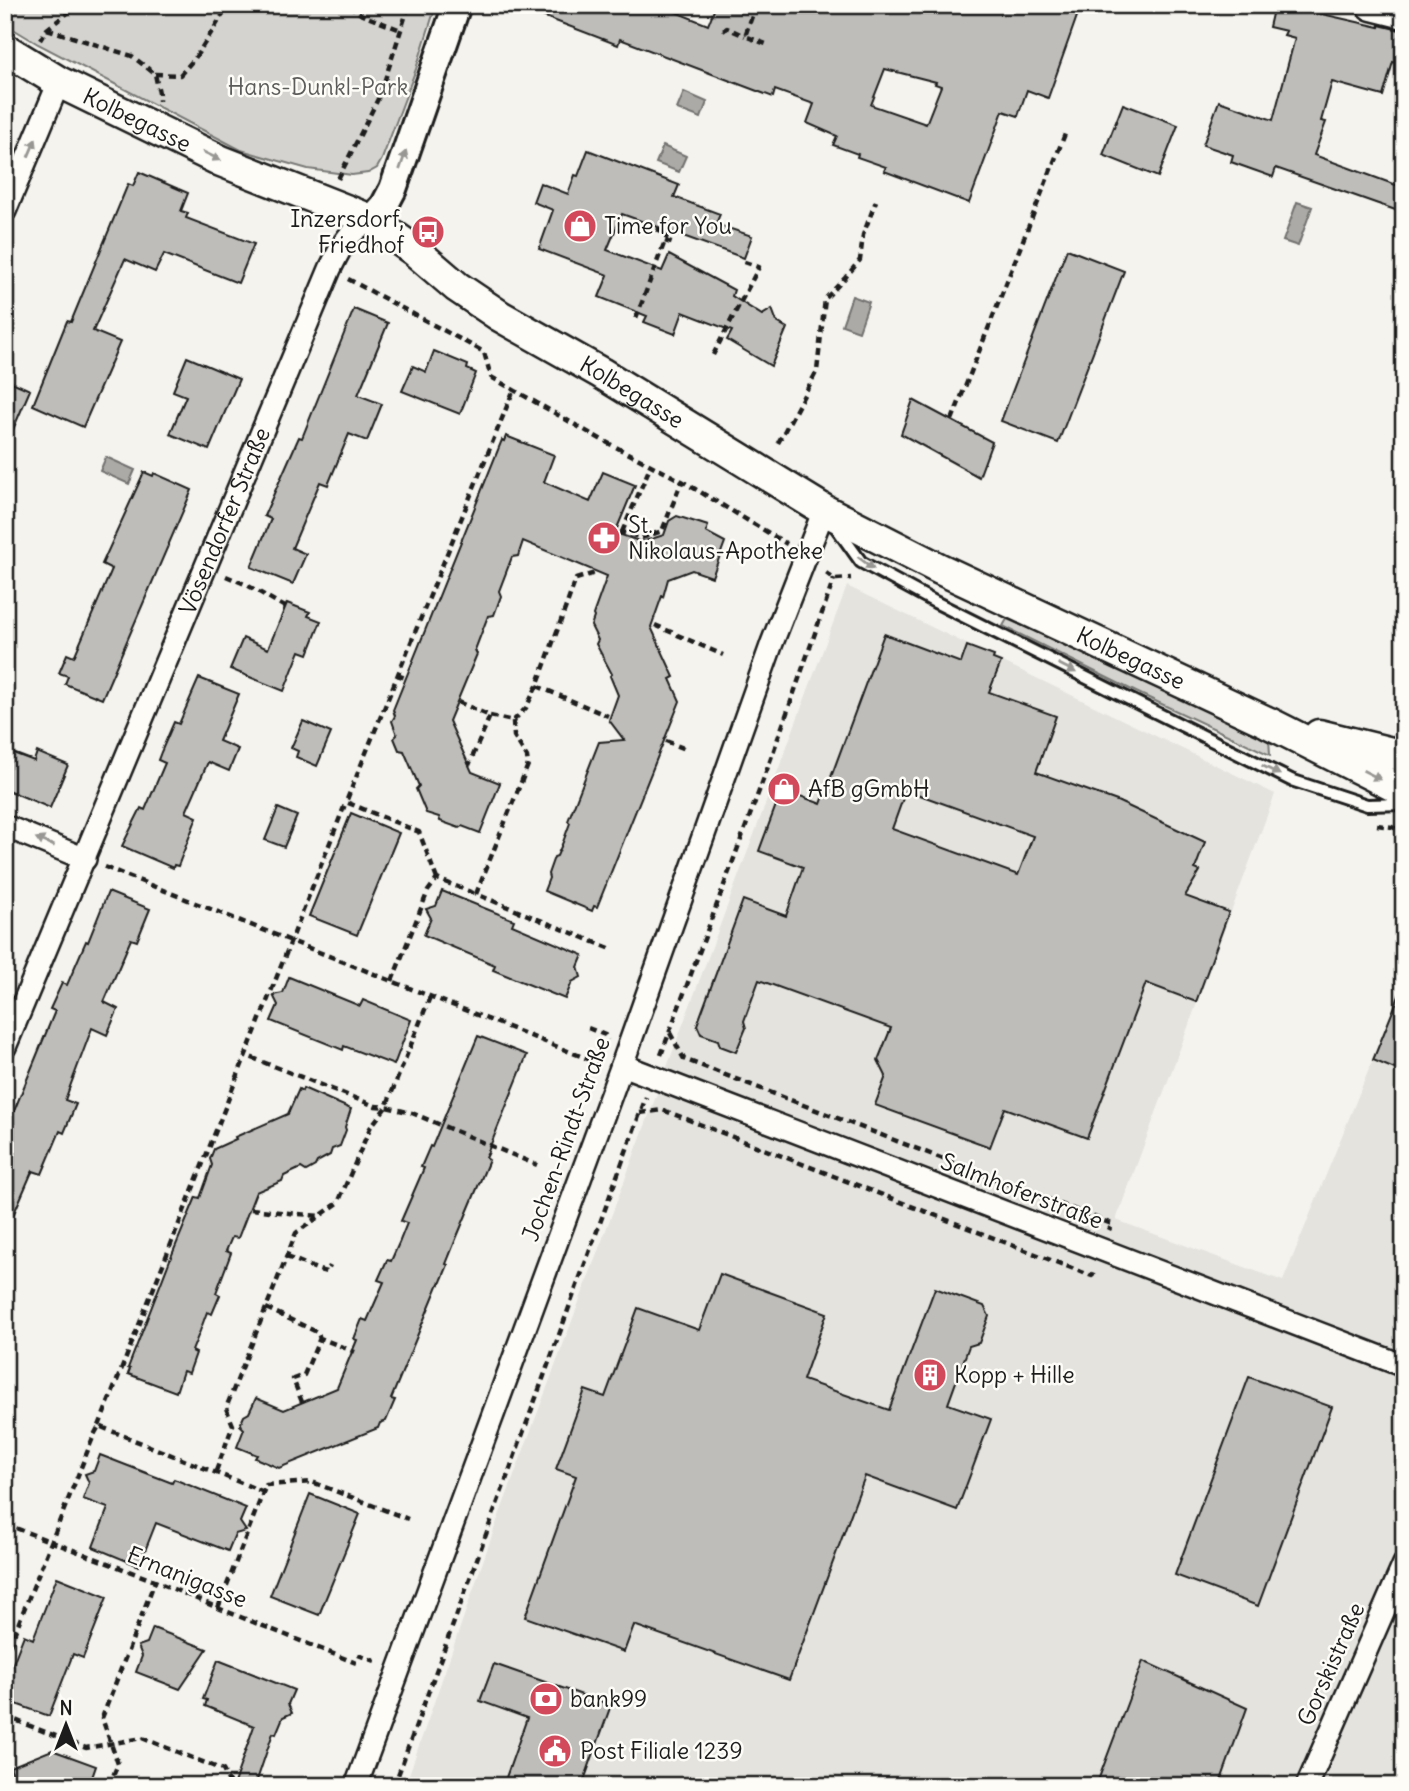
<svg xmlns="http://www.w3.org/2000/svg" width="1409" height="1791" font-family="Delius,sans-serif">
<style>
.built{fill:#e4e3de}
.green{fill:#d4d3cf;stroke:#787876;stroke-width:2}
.water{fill:#abaaa6;stroke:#72716f;stroke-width:2}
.building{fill:#bebdba;stroke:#1c1c1c;stroke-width:2;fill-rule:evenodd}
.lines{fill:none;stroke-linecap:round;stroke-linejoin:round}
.service-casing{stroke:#1c1c1c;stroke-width:16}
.minor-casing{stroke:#1c1c1c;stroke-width:26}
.tertiary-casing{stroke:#1c1c1c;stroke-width:32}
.secondary-casing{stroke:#1c1c1c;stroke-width:35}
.path{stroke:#1c1c1c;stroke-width:4.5;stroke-dasharray:7 5;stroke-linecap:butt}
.service{stroke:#fdfcf7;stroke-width:10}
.minor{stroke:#fdfcf7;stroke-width:21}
.tertiary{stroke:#fdfcf7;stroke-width:26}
.secondary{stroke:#fdfcf7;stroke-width:30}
.oneway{fill:#989794}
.labels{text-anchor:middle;stroke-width:5;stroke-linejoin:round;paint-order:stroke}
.park-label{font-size:23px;fill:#5c5c5b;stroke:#fdfcf7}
.street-label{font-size:23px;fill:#1c1c1c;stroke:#fdfcf7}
.poi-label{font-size:23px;fill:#1c1c1c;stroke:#fdfcf7;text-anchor:start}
</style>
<rect width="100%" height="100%" fill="#f4f3ee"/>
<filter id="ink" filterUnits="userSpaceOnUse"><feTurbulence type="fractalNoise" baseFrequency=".0143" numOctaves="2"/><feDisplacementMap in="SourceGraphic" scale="14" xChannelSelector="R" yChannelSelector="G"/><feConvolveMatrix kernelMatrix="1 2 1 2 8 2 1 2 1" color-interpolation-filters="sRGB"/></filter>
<g filter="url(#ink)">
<path class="built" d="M847,586L1275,794L1116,1220L1283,1281L1404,983V1786H405L496,1524Z"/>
<g class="green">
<path d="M5,5H436L416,69L382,159L377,168L368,173L352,175L308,169L241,150L38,44L5,24Z"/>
<path d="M1007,619L1094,656L1269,738L1270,755L1136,692L1003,626Z"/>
</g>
<g class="water">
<path d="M684,92L707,102L701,118L677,109Z"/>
<path d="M663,146L686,156L679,172L656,163Z"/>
<path d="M1297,202L1312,207L1298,246L1283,241Z"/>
<path d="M852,296L869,302L859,331L842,325Z"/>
<path d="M106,457L135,470L129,484L100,471Z"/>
</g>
<g class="building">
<path d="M519,5H658L708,25L716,5H1081L1048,98L1027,90L1018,116L1003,111L969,203L884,171L886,167L857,157L858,154L833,145L837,136L807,123L814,104L775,90L773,97L620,39L618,45L519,7ZM885,69L936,82L935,84L941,86L926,124L871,105Z"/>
<path d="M1274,5H1283L1379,27V25L1404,31V65L1393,62L1383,96L1332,82L1321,121L1326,122L1314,155L1404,188V213L1276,168L1273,177L1231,162L1233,155L1203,145L1219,101L1273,120L1295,38L1284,35L1286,31L1269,27Z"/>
<path d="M1123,104L1178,125L1158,177L1103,155Z"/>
<path d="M588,150L679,185L674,197L720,214L716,224L752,236L744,258L622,214L607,250L662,271L669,255L734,290L732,296L762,315L772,309L777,322L787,328L771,366L727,340L732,331L683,312L675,334L644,322L647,316L599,297L608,275L539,249L553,210L533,202L540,183L568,194L575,175L578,176Z"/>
<path d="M139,172L188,193L181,211L188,213L186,218L254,244L238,283L164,254L155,272L125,259L93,331L120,342L83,427L33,405L67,321L71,322L128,184L133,186Z"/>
<path d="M1067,249L1124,271L1058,443L1001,421Z"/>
<path d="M354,309L388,323L358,395L382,404L367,441L349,434L328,485L320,482L292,548L306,554L293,584L251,567L271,519L264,516L299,437L302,438Z"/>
<path d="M434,351L468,365L467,369L476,373L460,414L402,391L413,366L426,372Z"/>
<path d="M187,357L239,379L209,450L170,434L186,396L173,391Z"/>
<path d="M5,379L30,390L5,448Z"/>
<path d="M913,400L992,442L979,477L901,434Z"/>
<path d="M506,436L554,455L544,482L590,502L603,472L635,485L615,533L642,542L664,535L669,521L677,516L708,526L706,532L725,542L712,577L692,570L668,579L663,597L662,596L651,627L674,677L670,679L680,701L597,907L594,906L592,911L544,891L549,878L548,874L554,857L557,856L563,842L570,823L568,821L599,742L624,740L609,720L618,695L610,676L612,674L596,644L598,640L591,626L594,617L593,615L607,576L523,541L518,556L512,557L499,591L501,596L494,615L488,616L475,650L477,654L449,721L472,772L500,783L480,833L462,826L459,828L440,821L439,817L426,813L416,789L419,786L404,751L399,750L394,738L397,735L392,721L395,716L393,710L502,440L504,441Z"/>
<path d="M144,472L153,476L154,473L192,490L102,699L65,684L68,676L59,673L67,654L74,657L112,569L102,564Z"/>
<path d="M287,603L310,612L308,616L321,621L308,654L300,651L284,691L230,669L243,638L268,649Z"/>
<path d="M884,634L961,663L967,646L994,656L993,659L1001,662L989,692L1056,716L1036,772L1117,801L1205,842L1195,869L1200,871L1185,896L1229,912L1196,1002L1146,983L1087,1138L1005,1108L990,1147L875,1105L886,1076L878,1060L891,1028L759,980L744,1021L746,1028L736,1052L720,1046L718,1040L701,1034L697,1025L743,900L786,916L803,867L759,851L782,789L821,804ZM906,790L1033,836L1018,875L892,829Z"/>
<path d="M199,678L239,694L219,741L238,749L229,771L208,762L186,812L197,817L178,866L174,865L173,868L122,846L141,808L145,810L165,763L158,760L161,752L174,722L179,724Z"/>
<path d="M303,721L331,733L317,766L296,757L298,751L291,748Z"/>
<path d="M5,750L34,761L37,752L68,765L50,808L5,789Z"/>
<path d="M278,808L297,816L284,847L265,840Z"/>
<path d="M351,813L399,833L357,935L309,916Z"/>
<path d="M442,891L514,920L512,925L583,955L578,967L581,977L572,982L565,999L493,970L495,965L424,935L431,918L426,909L436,906Z"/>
<path d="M108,892L150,909L137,941L131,939L104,1002L118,1009L107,1035L92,1028L65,1100L76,1104L64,1133L60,1131L42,1174L33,1171L31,1174L5,1234V1133L55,1011L50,1009L62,983L67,985L86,941L88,942Z"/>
<path d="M289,977L360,1006L363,1000L411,1020L394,1065L344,1046L343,1050L271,1021L278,1005L273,995L283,993Z"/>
<path d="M1403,986H1404V1073L1373,1060Z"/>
<path d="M478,1036L527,1055L487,1154H488L486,1158L489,1160L456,1239L446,1264L448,1265L440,1284L439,1283L391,1399L395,1400L386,1421L380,1423L378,1428L279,1468L255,1458L257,1455L237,1447L244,1429L240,1425L244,1416L249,1413L256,1398L284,1410L337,1388L357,1340L354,1339L362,1319L367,1321L384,1282L378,1280L387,1260L391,1261L399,1243L407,1223L401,1221L424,1168L421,1167L430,1146L432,1147Z"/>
<path d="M303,1088L351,1109L345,1127L346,1130L340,1146L332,1149L330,1155L317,1162L315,1166L306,1171L301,1168L284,1176L282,1181L256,1192L238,1238L232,1237L226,1251L231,1253L216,1293L220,1295L212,1314L207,1312L200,1331L192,1351L196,1353L189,1373L183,1371L176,1392L128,1374L130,1369L128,1368L171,1257L196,1197L200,1198L212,1165L210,1159L214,1149L236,1139L235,1137L288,1114L299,1089L302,1091Z"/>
<path d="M720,1274L827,1313L803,1380L889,1410L935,1288L984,1306L989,1316L979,1343L969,1346L948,1404L991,1419L957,1510L865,1476L789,1680L634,1625L624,1652L525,1617L576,1476L556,1469L585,1390L605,1397L638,1308L699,1330Z"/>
<path d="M1249,1377L1332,1407L1258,1606L1175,1575Z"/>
<path d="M100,1455L172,1483L174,1479L246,1508L240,1522L246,1531L235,1534L228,1551L156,1523L139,1566L93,1547L108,1508L83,1499L89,1483L85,1474L94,1471Z"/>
<path d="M310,1494L360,1514L319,1615L270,1596Z"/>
<path d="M57,1577L107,1597L83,1658L73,1654L49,1716L5,1700V1684L24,1635L33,1639Z"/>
<path d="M153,1628L207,1649L180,1689L136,1672L142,1656L138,1646L147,1643Z"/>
<path d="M218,1660L294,1690L288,1704L292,1713L283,1717L276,1734L273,1733L255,1786H233L254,1726L205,1706L207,1700L203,1699Z"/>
<path d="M1143,1661L1247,1708L1219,1786H1096Z"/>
<path d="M494,1664L611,1705L582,1786H503L527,1718L480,1701Z"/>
<path d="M52,1750L96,1766L89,1786H18L10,1767Z"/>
</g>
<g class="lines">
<defs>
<path id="service" d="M836,527L861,562L935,602L1291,780L1367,805L1404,804"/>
<g id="minor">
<path d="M5,211L59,82"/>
<path d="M5,826L85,859"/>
<path id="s1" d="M5,1047L330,269C342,245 347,232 371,220"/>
<path d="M622,1065L1404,1366"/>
<path d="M356,1786L622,1065L772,643L824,510"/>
<path d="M1307,1786L1404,1564"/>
</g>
<path id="tertiary" d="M371,220L384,206L393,189L457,5"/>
<g id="secondary">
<path d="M1372,5L1404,13"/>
<path id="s2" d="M5,49L59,82L221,161L371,220L415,251L457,287L500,316L601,373L824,510L940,569L1267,722L1404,791"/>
<path d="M1319,735L1404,756"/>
</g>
</defs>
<use href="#service" class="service-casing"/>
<use href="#minor" class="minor-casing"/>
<use href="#tertiary" class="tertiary-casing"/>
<use href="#secondary" class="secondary-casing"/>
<g class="path">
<path d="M349,5L362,15L401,30"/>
<path d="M756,5L745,36L766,44L765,47"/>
<path d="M47,29L132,56L155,74L159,93V101"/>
<path d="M723,31L727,28L745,36"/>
<path d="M40,40L47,29L78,5"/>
<path d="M155,74L180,75L195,58L229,5"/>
<path d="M338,179L380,95L409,5"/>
<path d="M665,241L674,244"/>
<path d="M348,279L484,352L491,377L602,440L682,481L787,544"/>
<path d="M636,318L668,233L650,227L649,224"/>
<path d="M713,355L759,267L742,261"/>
<path d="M952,420L1065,134"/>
<path d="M778,443L817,371L825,299L845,278L860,260L863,235L876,201"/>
<path d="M622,532L651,465"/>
<path d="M620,535L622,532L642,538L662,531L682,481"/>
<path d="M826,573L834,579L851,578"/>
<path d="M226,576L247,585L285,607"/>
<path d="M655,625L723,655"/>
<path d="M397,675L408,679"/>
<path d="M537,686L608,716"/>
<path d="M458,702L490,716L469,765"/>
<path d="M490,716L513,721L526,708L537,686L576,579L598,572"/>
<path d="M513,721L514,736L527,757L528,765L476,894L614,950"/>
<path d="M666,741L688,750"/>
<path d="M1377,825L1392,827L1404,832"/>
<path d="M105,867L598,1063"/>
<path d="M437,879L419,832L346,802L514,389"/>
<path d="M392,981L428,891L437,879L476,894"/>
<path d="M430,997L386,1107L412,1113L537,1165"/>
<path d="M588,1028L605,1035L608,1040"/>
<path d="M670,1033L684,1059L1112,1224L1109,1230"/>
<path d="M661,1055L769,764L834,579"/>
<path d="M640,1113L663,1110L1092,1276L1094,1271"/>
<path d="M251,1209L319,1216"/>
<path d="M286,1257C301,1261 312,1269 327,1272L330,1266"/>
<path d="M266,1308L317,1332L320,1338L355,1352"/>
<path d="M302,1402L293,1379L304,1375L320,1338"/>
<path d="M99,1426L346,802"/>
<path d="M216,1471L233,1425L226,1408L296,1233L338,1203L370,1128L386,1107L375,1106L245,1055"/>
<path d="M5,1524L155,1581L218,1608L356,1663"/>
<path d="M218,1608L266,1485L312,1482L408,1519"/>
<path d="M358,1655L375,1661"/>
<path d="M5,1657L94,1435L99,1426L264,1492"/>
<path d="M5,1716L86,1748L142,1738L223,1770L231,1786"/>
<path d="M109,1786L118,1764L102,1718L155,1581"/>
<path d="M394,1786L646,1097"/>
</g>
<use href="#service" class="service"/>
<use href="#minor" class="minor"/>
<use href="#tertiary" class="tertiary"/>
<use href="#secondary" class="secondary"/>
</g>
<defs><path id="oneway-solid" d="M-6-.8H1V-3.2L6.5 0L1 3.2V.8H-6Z" transform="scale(1.75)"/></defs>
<g class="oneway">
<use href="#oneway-solid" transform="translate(32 148) rotate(-67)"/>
<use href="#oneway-solid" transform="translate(212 156) rotate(26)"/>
<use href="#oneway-solid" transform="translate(403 160) rotate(-71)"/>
<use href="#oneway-solid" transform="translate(866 563) rotate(37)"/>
<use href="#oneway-solid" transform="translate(1067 668) rotate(27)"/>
<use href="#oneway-solid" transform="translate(1271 770) rotate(27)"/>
<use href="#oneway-solid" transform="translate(1372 775) rotate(27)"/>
<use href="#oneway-solid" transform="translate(45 842) rotate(-157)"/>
</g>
</g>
<defs>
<symbol id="shop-disc" viewBox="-11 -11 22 22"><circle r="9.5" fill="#d1495b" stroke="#fdfcf7"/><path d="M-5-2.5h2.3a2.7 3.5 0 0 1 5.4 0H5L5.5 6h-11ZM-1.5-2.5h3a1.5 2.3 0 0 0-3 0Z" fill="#fff"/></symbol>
<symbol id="bus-disc" viewBox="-11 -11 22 22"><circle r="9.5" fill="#d1495b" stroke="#fdfcf7"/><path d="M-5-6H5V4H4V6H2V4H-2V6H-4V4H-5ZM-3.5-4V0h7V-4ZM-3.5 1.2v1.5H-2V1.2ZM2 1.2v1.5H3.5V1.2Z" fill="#fff"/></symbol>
<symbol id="pharmacy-disc" viewBox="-11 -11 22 22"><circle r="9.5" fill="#d1495b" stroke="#fdfcf7"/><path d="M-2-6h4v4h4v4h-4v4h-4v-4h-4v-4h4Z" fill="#fff"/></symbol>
<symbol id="building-disc" viewBox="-11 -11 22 22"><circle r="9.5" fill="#d1495b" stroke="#fdfcf7"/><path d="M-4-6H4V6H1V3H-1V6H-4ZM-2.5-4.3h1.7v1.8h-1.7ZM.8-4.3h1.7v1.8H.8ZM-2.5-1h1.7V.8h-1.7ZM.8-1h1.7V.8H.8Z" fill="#fff"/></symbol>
<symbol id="bank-disc" viewBox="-11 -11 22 22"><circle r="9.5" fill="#d1495b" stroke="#fdfcf7"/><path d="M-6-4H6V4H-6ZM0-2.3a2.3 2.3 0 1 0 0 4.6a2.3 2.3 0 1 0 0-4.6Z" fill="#fff"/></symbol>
<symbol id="civic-disc" viewBox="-11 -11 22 22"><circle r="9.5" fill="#d1495b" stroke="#fdfcf7"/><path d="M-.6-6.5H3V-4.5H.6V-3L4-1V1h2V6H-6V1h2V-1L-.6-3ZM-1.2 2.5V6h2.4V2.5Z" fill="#fff"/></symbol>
</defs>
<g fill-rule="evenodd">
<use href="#shop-disc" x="561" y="207" width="38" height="38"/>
<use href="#bus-disc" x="409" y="213" width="38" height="38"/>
<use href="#pharmacy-disc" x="585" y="519" width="38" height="38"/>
<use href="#shop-disc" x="765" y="770" width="38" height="38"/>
<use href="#building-disc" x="911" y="1356" width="38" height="38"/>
<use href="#bank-disc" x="527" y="1680" width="38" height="38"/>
<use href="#civic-disc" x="536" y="1732" width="38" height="38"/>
</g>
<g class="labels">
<g class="park-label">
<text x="318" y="95">Hans-Dunkl-Park</text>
</g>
<g class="street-label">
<text dy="8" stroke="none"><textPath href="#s2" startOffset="150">Kolbegasse</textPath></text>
<text dy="8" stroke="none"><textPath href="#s2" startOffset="718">Kolbegasse</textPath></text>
<text dy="8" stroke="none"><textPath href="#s1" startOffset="570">Vösendorfer Straße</textPath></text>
<text dy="8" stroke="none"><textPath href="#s2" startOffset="1284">Kolbegasse</textPath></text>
<text transform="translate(566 1139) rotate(-70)" y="8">Jochen-Rindt-Straße</text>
<text transform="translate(1022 1191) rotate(21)" y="8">Salmhoferstraße</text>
<text transform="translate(187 1577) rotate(22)" y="8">Ernanigasse</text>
<text transform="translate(1331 1664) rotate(-66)" y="8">Gorskistraße</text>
</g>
<g class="poi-label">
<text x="404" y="227" text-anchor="end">Inzersdorf,<tspan x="404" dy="26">Friedhof</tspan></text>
<text x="604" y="234">Time for You</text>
<text x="628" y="533">St.<tspan x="628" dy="26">Nikolaus-Apotheke</tspan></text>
<text x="808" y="797">AfB gGmbH</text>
<text x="954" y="1383">Kopp + Hille</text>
<text x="570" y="1707">bank99</text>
<text x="580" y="1759">Post Filiale 1239</text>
</g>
</g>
<rect width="1409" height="1791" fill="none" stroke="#fdfcf7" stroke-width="28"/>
<rect x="14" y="14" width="1381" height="1763" fill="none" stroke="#1c1c1c" stroke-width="2.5" filter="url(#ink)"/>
<g transform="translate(66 1725)" stroke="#fdfcf7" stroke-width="5" paint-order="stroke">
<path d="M0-5L12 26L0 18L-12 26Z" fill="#1c1c1c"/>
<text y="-10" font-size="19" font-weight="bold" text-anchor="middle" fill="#1c1c1c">N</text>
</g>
</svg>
